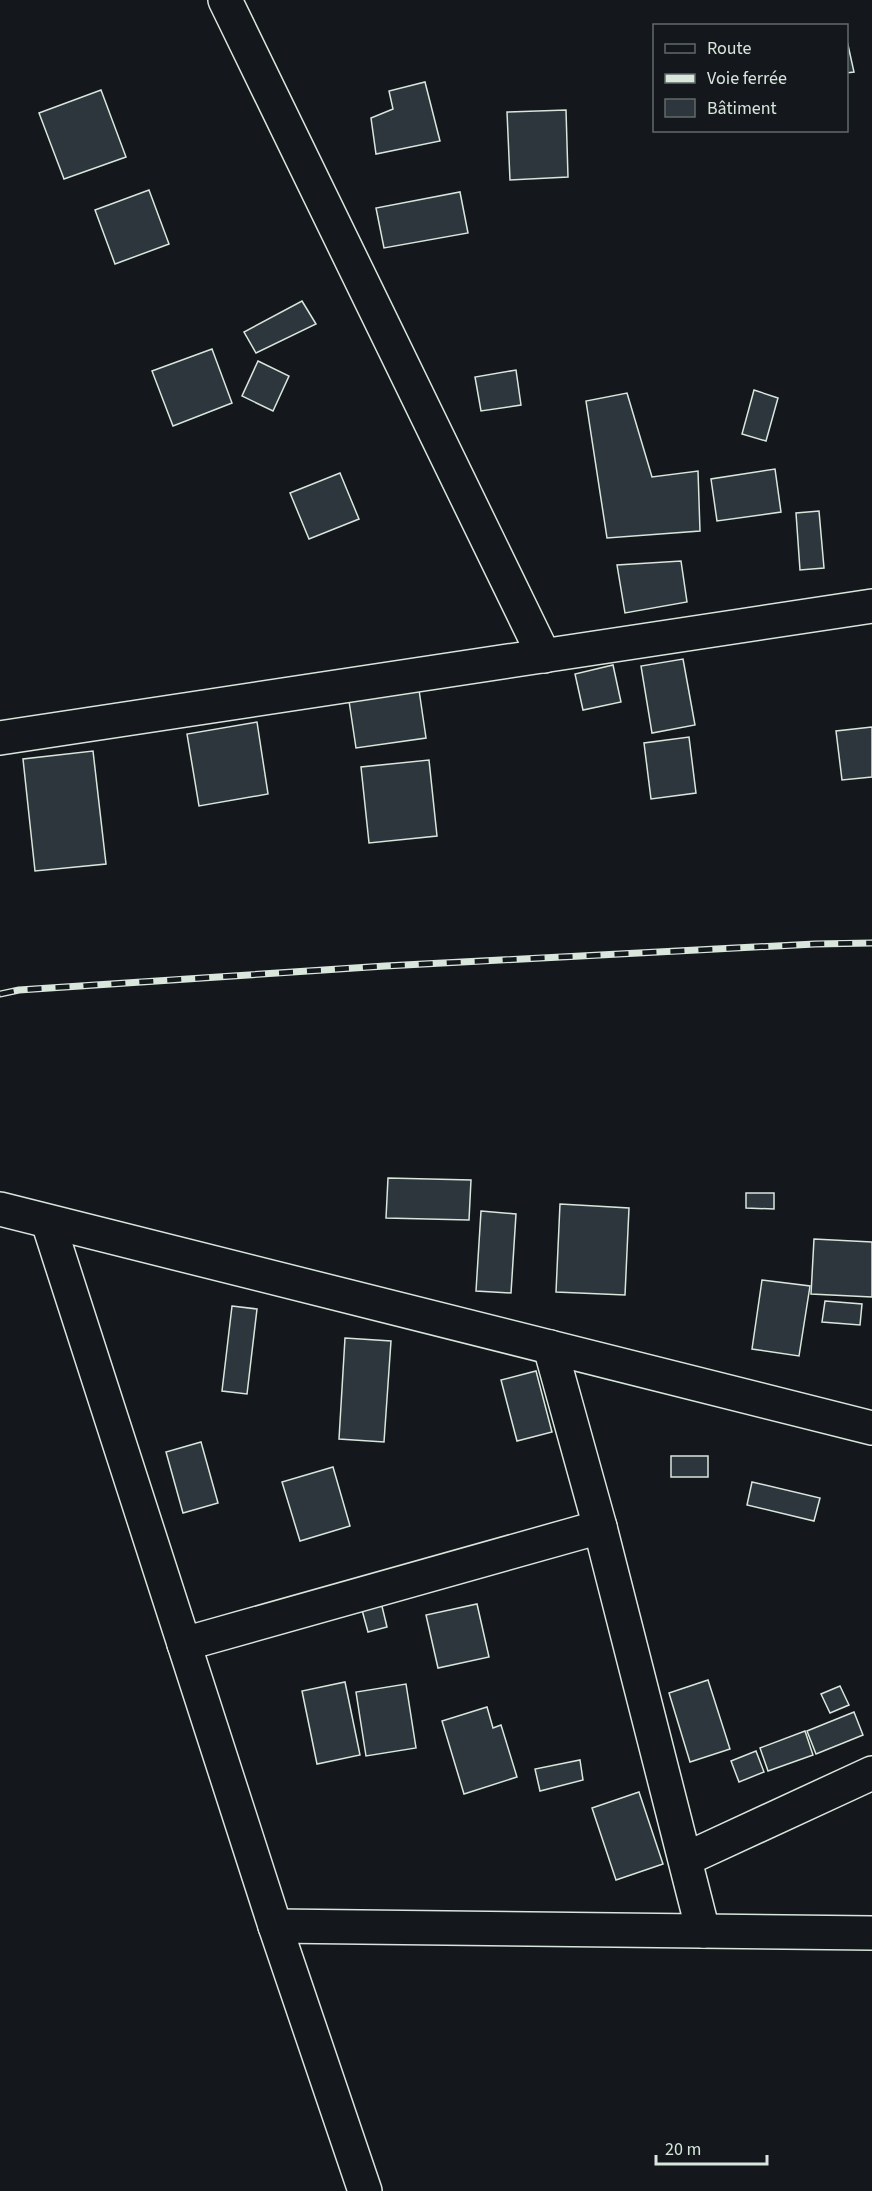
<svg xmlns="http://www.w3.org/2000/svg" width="872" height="2191" font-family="'Source Sans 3',sans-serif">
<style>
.building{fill:#2c363c;stroke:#d8e6dc;stroke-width:1.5}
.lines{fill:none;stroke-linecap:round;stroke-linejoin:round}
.minor-casing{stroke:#d8e6dc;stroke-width:36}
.minor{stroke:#14181c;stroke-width:33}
.rail-casing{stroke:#d8e6dc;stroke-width:7}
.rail{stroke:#14181c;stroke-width:4.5;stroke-dasharray:14;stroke-linecap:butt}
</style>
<rect width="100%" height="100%" fill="#14181c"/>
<g class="building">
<path d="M846,36L854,72L846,73Z"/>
<path d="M425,82L440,141L376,154L371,118L393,109L389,91Z"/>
<path d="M101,90L126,157L64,179L39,113Z"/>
<path d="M566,110L568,177L510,180L507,112Z"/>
<path d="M149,190L169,244L115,264L95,210Z"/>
<path d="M460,192L468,233L384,248L376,208Z"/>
<path d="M302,301L316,324L256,353L244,332Z"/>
<path d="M212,349L232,403L173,426L152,371Z"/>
<path d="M258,361L289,376L273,411L242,396Z"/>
<path d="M516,370L521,405L481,411L475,377Z"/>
<path d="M754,390L778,398L766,441L742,434Z"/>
<path d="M627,393L652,477L698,471L700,531L607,538L586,401Z"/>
<path d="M775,469L781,512L717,521L711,479Z"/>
<path d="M340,473L359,519L309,539L290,493Z"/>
<path d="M819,511L824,568L800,570L796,513Z"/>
<path d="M681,561L687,602L625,613L617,565Z"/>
<path d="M683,659L695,725L652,733L641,666Z"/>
<path d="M613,665L621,702L583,710L575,674Z"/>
<path d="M419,690L426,738L356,748L349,701Z"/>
<path d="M257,722L268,794L199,806L187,734Z"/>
<path d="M872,727V777L842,780L836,731Z"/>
<path d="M689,737L696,793L651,799L644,743Z"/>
<path d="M93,751L106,864L35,871L23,759Z"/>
<path d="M429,760L437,836L369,843L361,767Z"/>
<path d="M388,1178L471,1180L469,1220L386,1218Z"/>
<path d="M746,1193H774V1209L746,1208Z"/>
<path d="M560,1204L629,1208L625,1295L556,1292Z"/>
<path d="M481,1211L516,1214L511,1293L476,1291Z"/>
<path d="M814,1239L872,1242V1297L811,1294Z"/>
<path d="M762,1280L810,1286L799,1356L752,1349Z"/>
<path d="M825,1301L862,1304L860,1325L822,1322Z"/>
<path d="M232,1306L257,1309L247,1394L222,1391Z"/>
<path d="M345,1338L391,1341L384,1442L339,1439Z"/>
<path d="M536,1371L552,1432L517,1441L501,1380Z"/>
<path d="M201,1442L218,1503L183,1513L166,1452Z"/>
<rect x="671" y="1456" width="37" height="21"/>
<path d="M333,1467L350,1526L300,1541L282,1482Z"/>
<path d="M752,1482L820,1498L814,1521L747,1505Z"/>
<path d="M379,1594L387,1627L368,1632L359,1599Z"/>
<path d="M477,1604L489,1657L438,1668L426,1615Z"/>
<path d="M708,1680L730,1749L690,1762L669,1693Z"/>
<path d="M345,1682L360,1755L317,1764L302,1691Z"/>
<path d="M406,1684L416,1748L366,1756L356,1692Z"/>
<path d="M840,1686L849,1705L830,1713L821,1694Z"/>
<path d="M487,1707L493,1728L501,1725L517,1777L464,1794L442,1721Z"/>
<path d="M854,1712L863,1735L816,1754L807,1731Z"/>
<path d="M805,1731L813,1755L768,1771L760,1748Z"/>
<path d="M756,1751L764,1772L739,1782L731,1761Z"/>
<path d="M580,1760L583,1780L540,1791L535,1769Z"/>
<path d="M639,1792L663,1864L616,1880L592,1808Z"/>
</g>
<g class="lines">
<defs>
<g id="minor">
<path d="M225,0L544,656"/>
<path d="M0,738L872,606"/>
<path d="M0,1209L872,1428"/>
<path d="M48,1222L275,1926L365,2191"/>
<path d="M550,1347L600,1527L703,1931"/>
<path d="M184,1644L600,1527"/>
<path d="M686,1859L872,1773"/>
<path d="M275,1926L872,1933"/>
</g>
</defs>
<use href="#minor" class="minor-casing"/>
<use href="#minor" class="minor"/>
<defs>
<path id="rail" d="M0,994L19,990L385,966L815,944L872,943"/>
</defs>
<use href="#rail" class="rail-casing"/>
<use href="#rail" class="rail"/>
</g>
<rect x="653" y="24" width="195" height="108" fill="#14181c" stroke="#626a69" stroke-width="1.5"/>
<rect x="665" y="44" width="30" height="9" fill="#14181c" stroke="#626a69" stroke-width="1.5"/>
<text x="707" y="54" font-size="18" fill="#d8e6dc">Route</text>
<rect x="665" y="74" width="30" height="9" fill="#d8e6dc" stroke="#626a69" stroke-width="1.5"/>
<text x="707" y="84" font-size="18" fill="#d8e6dc">Voie ferrée</text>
<rect x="665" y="99" width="30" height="18" fill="#2c363c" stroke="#626a69" stroke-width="1.5"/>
<text x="707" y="114" font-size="18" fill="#d8e6dc">Bâtiment</text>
<path d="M656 2155v9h111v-9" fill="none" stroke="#d8e6dc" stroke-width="3"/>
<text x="665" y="2155" font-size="18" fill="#d8e6dc" stroke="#14181c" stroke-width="4.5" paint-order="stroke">20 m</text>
</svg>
